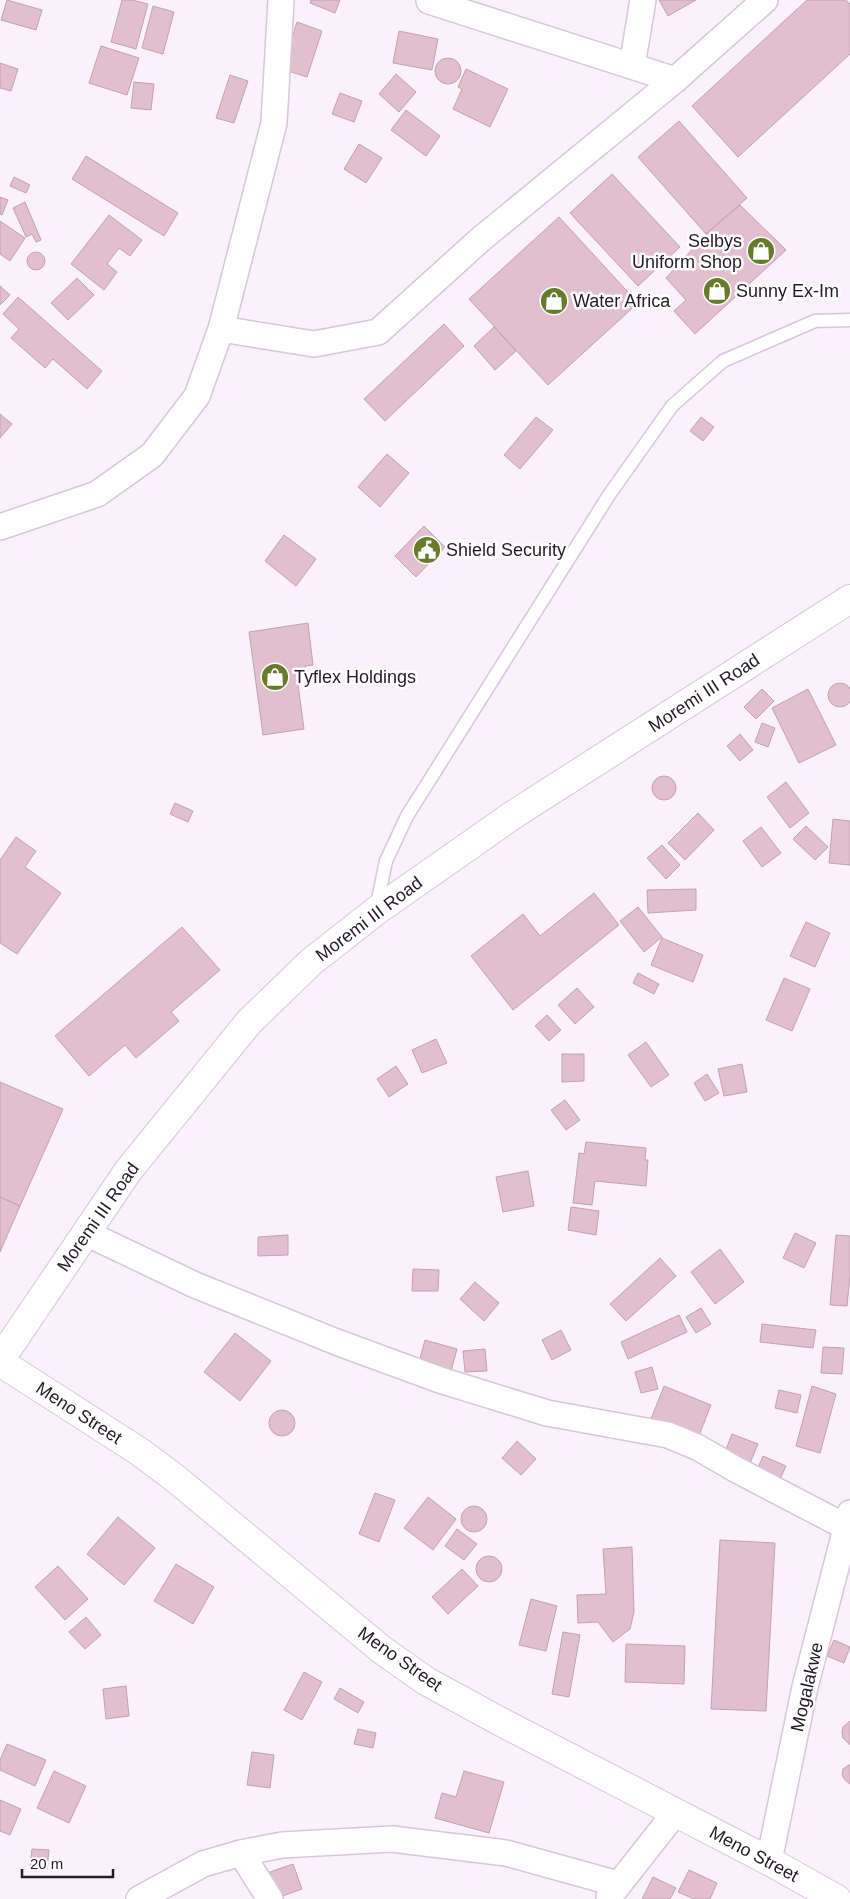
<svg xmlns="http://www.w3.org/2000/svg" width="850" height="1899" font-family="Helvetica,sans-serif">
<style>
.building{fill:#e1bfcd;stroke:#c2a2af}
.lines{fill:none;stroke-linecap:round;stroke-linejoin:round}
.lane-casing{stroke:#d9c5df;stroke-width:15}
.street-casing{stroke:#d9c5df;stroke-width:28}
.secondary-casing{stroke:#d9c5df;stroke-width:30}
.lane{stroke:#fff;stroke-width:12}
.street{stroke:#fff;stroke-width:25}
.secondary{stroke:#fff;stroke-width:28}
.labels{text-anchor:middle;stroke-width:5;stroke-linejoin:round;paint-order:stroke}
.poi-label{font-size:18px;fill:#231b25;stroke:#fff;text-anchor:start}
.street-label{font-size:18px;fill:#231b25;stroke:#fff}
</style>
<rect width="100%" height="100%" fill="#faf1fc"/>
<g class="building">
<path d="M7,0L42,10L36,30L1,20Z"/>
<path d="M122,0H132L148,4L136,49L111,42Z"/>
<path d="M311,0H340L335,13L310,3Z"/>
<path d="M659,0H696L668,16Z"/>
<path d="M807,0H846L850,4V54L738,157L692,106Z"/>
<path d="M153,6L174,12L163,54L142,48Z"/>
<path d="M297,22L322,31L307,77L282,69Z"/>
<path d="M399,31L438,39L432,70L393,63Z"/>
<path d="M101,46L139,58L127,95L89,83Z"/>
<circle cx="448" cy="71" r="13"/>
<path d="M0,63L18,69L11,91L0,88Z"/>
<path d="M466,69L508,89L490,127L453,109L462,89L458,87Z"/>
<path d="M396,74L416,92L399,112L379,94Z"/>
<path d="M230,75L248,81L234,123L216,118Z"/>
<path d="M134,82L154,84L151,110L131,108Z"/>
<path d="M340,93L362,101L354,122L332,114Z"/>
<path d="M406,110L440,136L426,156L391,130Z"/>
<path d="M679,121L747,198L706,234L638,157Z"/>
<path d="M359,144L382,158L366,183L344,169Z"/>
<path d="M86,156L178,213L164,236L72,179Z"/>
<path d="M612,174L680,247L638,286L570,213Z"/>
<path d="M14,177L30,185L26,193L10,186Z"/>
<path d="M0,197L8,200L2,215L0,214Z"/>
<path d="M25,202L41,240L36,242L32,234L26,237L13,208Z"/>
<path d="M740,205L786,250L695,334L674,311L686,300L666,278L706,234Z"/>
<path d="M109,215L142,240L130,256L119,248L107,264L117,272L104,290L71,264Z"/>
<path d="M559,217L638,303L548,385L469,299Z"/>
<path d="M0,221L25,238L10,261L0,254Z"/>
<circle cx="36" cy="261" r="9"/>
<path d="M77,278L94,295L68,320L51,303Z"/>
<path d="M0,286L10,295L0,305Z"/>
<path d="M18,297L102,371L87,389L53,359L45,368L11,338L19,329L3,314Z"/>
<path d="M444,324L464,346L385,421L364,399Z"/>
<path d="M494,327L516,351L495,370L474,346Z"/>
<path d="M0,414L12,424L0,438Z"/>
<path d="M536,417L553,430L520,469L504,455Z"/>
<path d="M701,417L714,427L703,441L690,431Z"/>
<path d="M387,454L409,473L380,507L358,487Z"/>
<path d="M424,526L445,547L416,577L395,556Z"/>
<path d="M284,535L316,559L296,586L265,561Z"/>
<path d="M308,623L313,665L305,666L306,675L297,677L304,729L263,735L249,632Z"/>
<circle cx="840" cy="695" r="12"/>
<path d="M762,689L774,701L756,719L744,707Z"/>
<path d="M808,689L836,745L799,763L772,708Z"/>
<path d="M762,723L775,728L768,747L755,742Z"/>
<path d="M740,734L753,750L740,761L727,746Z"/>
<circle cx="664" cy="788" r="12"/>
<path d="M786,782L809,813L790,828L767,797Z"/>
<path d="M175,803L193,811L188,822L170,814Z"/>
<path d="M698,813L714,830L685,860L668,843Z"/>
<path d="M833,819L850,821V865L829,863Z"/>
<path d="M806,826L828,847L815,860L793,839Z"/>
<path d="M761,827L781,853L762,867L743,841Z"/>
<path d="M16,837L36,851L25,867L61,893L17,954L0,943V860Z"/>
<path d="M662,845L680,865L666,879L647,858Z"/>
<path d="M696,889V910L648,913L647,890Z"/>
<path d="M594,893L619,925L513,1010L471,956L523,914L540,936Z"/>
<path d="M638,907L662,937L644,952L620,921Z"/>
<path d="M806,922L830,933L815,967L790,956Z"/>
<path d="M182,927L220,970L171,1012L179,1021L136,1058L125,1045L89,1076L55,1036Z"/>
<path d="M662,938L703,955L693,982L651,965Z"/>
<path d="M638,973L659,984L654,994L633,983Z"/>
<path d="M784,978L810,989L792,1031L766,1020Z"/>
<path d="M577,988L594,1007L575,1024L558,1005Z"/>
<path d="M547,1015L561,1030L549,1041L535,1026Z"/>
<path d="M436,1039L447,1063L422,1073L412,1050Z"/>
<path d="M646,1042L669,1075L651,1087L628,1055Z"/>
<path d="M562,1054H584V1081L562,1082Z"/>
<path d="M742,1064L747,1092L724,1096L718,1069Z"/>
<path d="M396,1066L408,1084L389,1097L377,1079Z"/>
<path d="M707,1074L719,1093L705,1101L694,1083Z"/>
<path d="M0,1082L63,1109L20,1206L0,1197Z"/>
<path d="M565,1100L580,1120L566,1130L551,1110Z"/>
<path d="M586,1142L646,1148L645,1160H648L646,1186L595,1181L592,1205L573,1203L579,1153L584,1154Z"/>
<path d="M528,1171L534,1206L503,1212L496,1177Z"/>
<path d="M0,1197L20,1206L0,1252Z"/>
<path d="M571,1207L599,1211L596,1235L568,1230Z"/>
<path d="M795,1233L816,1243L804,1268L783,1258Z"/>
<path d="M288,1235V1255L258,1256V1237Z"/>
<path d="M836,1235L850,1236V1275L847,1306L830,1305Z"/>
<path d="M720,1249L744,1282L715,1304L691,1272Z"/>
<path d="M660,1258L676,1276L626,1321L610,1304Z"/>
<path d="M413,1269L439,1270L438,1291H412Z"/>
<path d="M475,1282L499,1303L484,1321L460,1299Z"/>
<path d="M701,1308L711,1324L696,1333L686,1317Z"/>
<path d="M679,1315L687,1332L628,1359L621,1342Z"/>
<path d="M762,1324L816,1330L813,1348L760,1342Z"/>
<path d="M561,1330L571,1350L552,1360L542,1340Z"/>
<path d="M235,1333L271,1361L240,1401L204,1372Z"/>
<path d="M425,1340L457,1349L451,1371L419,1362Z"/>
<path d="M823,1347L844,1348L842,1374L821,1373Z"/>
<path d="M485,1349L487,1371L465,1372L463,1351Z"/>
<path d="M652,1367L658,1389L641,1393L635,1372Z"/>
<path d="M664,1386L711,1405L698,1438L651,1419Z"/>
<path d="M812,1386L836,1394L820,1453L796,1446Z"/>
<path d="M779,1390L801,1395L797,1413L775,1408Z"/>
<circle cx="282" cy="1423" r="13"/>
<path d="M732,1434L758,1444L748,1468L723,1457Z"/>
<path d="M517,1441L536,1459L521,1475L502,1458Z"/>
<path d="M763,1456L786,1466L777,1486L754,1477Z"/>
<path d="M375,1493L395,1500L379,1542L359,1534Z"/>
<path d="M428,1497L456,1519L433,1550L404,1528Z"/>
<circle cx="474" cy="1519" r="13"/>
<path d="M118,1517L155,1548L124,1585L87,1554Z"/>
<path d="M457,1529L477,1544L464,1560L445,1546Z"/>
<path d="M720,1540L775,1543L766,1711L711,1709Z"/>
<path d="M632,1547L634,1612L630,1629L613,1642L598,1622L578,1623L577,1595L606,1594L603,1549Z"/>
<circle cx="489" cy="1569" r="13"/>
<path d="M176,1564L214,1587L193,1624L154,1601Z"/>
<path d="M58,1566L88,1599L65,1620L35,1587Z"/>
<path d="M462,1569L478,1586L448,1614L432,1597Z"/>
<path d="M531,1599L557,1606L546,1651L519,1645Z"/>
<path d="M86,1617L101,1635L85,1649L69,1632Z"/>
<path d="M563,1632L580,1635L569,1697L552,1694Z"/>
<path d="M834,1640L850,1647L844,1663L827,1656Z"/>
<path d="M626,1644L685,1646L684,1684L625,1682Z"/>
<path d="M304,1672L322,1682L302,1720L284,1710Z"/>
<path d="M126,1686L129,1716L106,1719L103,1689Z"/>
<path d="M340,1688L364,1702L358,1713L334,1699Z"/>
<path d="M850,1721V1745L843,1738L842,1733L843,1727Z"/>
<path d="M358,1729L376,1733L373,1748L354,1744Z"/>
<path d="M7,1744L46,1760L35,1786L0,1770V1760Z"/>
<path d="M252,1752L274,1755L270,1788L247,1785Z"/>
<path d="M849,1765H850V1784L845,1780L842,1775L843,1769Z"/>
<path d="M54,1771L86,1786L69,1823L37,1808Z"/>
<path d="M464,1771L504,1782L489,1833L435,1818L442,1793L456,1797Z"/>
<path d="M0,1800L21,1809L10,1835L0,1831Z"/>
<path d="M32,1849L49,1850L47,1869L30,1868Z"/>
<path d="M293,1864L302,1889L277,1898L267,1873Z"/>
<path d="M689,1870L717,1883L710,1899H694L678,1892Z"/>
<path d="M653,1877L676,1888L670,1899H642Z"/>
</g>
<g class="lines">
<defs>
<path id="lane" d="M376,909L386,861L407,816L609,495L672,406L723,361L815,321L850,320"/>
<g id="street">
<path d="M429,1L675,80"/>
<path d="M632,66L643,0"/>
<path d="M221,329L314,344L378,332L481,239L675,80L765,0"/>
<path d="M0,527L97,494L152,455L197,396L221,329L274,123L281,0"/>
<path d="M86,1233L195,1285L339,1343L440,1380L547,1413L668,1435L697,1447L735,1469L846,1527"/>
<path d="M241,1853L270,1899"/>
<path d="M769,1861L805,1687L850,1513"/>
<path d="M609,1897L675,1813"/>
<path d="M139,1899L203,1864L241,1853L282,1845L392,1839L506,1853L618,1884"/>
</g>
<g id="secondary">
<path d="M0,1360L128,1171L249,1022L311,962L376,911L513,815L850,599"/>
<path d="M0,1362L140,1452L176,1479L382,1650L426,1681L503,1723L769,1861L837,1899"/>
</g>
</defs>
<use href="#lane" class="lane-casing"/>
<use href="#street" class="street-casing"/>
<use href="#secondary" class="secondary-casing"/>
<use href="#lane" class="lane"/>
<use href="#street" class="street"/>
<use href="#secondary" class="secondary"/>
</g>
<defs>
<symbol id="shop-disc" viewBox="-11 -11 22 22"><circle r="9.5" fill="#677b2b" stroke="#fff"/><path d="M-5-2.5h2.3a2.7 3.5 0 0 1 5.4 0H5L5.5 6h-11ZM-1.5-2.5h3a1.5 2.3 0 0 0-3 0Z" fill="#fff"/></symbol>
<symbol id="civic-disc" viewBox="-11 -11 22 22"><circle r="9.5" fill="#677b2b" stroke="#fff"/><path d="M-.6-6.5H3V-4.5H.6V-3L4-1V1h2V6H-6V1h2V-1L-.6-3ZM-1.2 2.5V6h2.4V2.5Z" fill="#fff"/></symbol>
</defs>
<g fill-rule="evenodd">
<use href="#shop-disc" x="745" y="235" width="32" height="32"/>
<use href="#shop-disc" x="701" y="275" width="32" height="32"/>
<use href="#shop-disc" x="538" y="285" width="32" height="32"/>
<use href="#civic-disc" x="411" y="534" width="32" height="32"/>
<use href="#shop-disc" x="259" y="661" width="32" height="32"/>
</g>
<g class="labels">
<g class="poi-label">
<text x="742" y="247" text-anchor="end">Selbys<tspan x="742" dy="21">Uniform Shop</tspan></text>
<text x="736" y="297">Sunny Ex-Im</text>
<text x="573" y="307">Water Africa</text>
<text x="446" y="556">Shield Security</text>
<text x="294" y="683">Tyflex Holdings</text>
</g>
<g class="street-label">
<text transform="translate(704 693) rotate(-33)" y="6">Moremi III Road</text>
<text transform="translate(369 919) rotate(-37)" y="6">Moremi III Road</text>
<text transform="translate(98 1217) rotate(-55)" y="6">Moremi III Road</text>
<text transform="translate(79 1413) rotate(33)" y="6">Meno Street</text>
<text transform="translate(400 1659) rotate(35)" y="6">Meno Street</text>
<text transform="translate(807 1687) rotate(-77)" y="6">Mogalakwe</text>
<text transform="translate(754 1854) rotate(28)" y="6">Meno Street</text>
</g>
</g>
<path d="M22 1869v8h91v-8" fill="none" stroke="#231b25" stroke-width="2.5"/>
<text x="30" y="1869" font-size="15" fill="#231b25" stroke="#ffffff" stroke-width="4" paint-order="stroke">20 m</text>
</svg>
